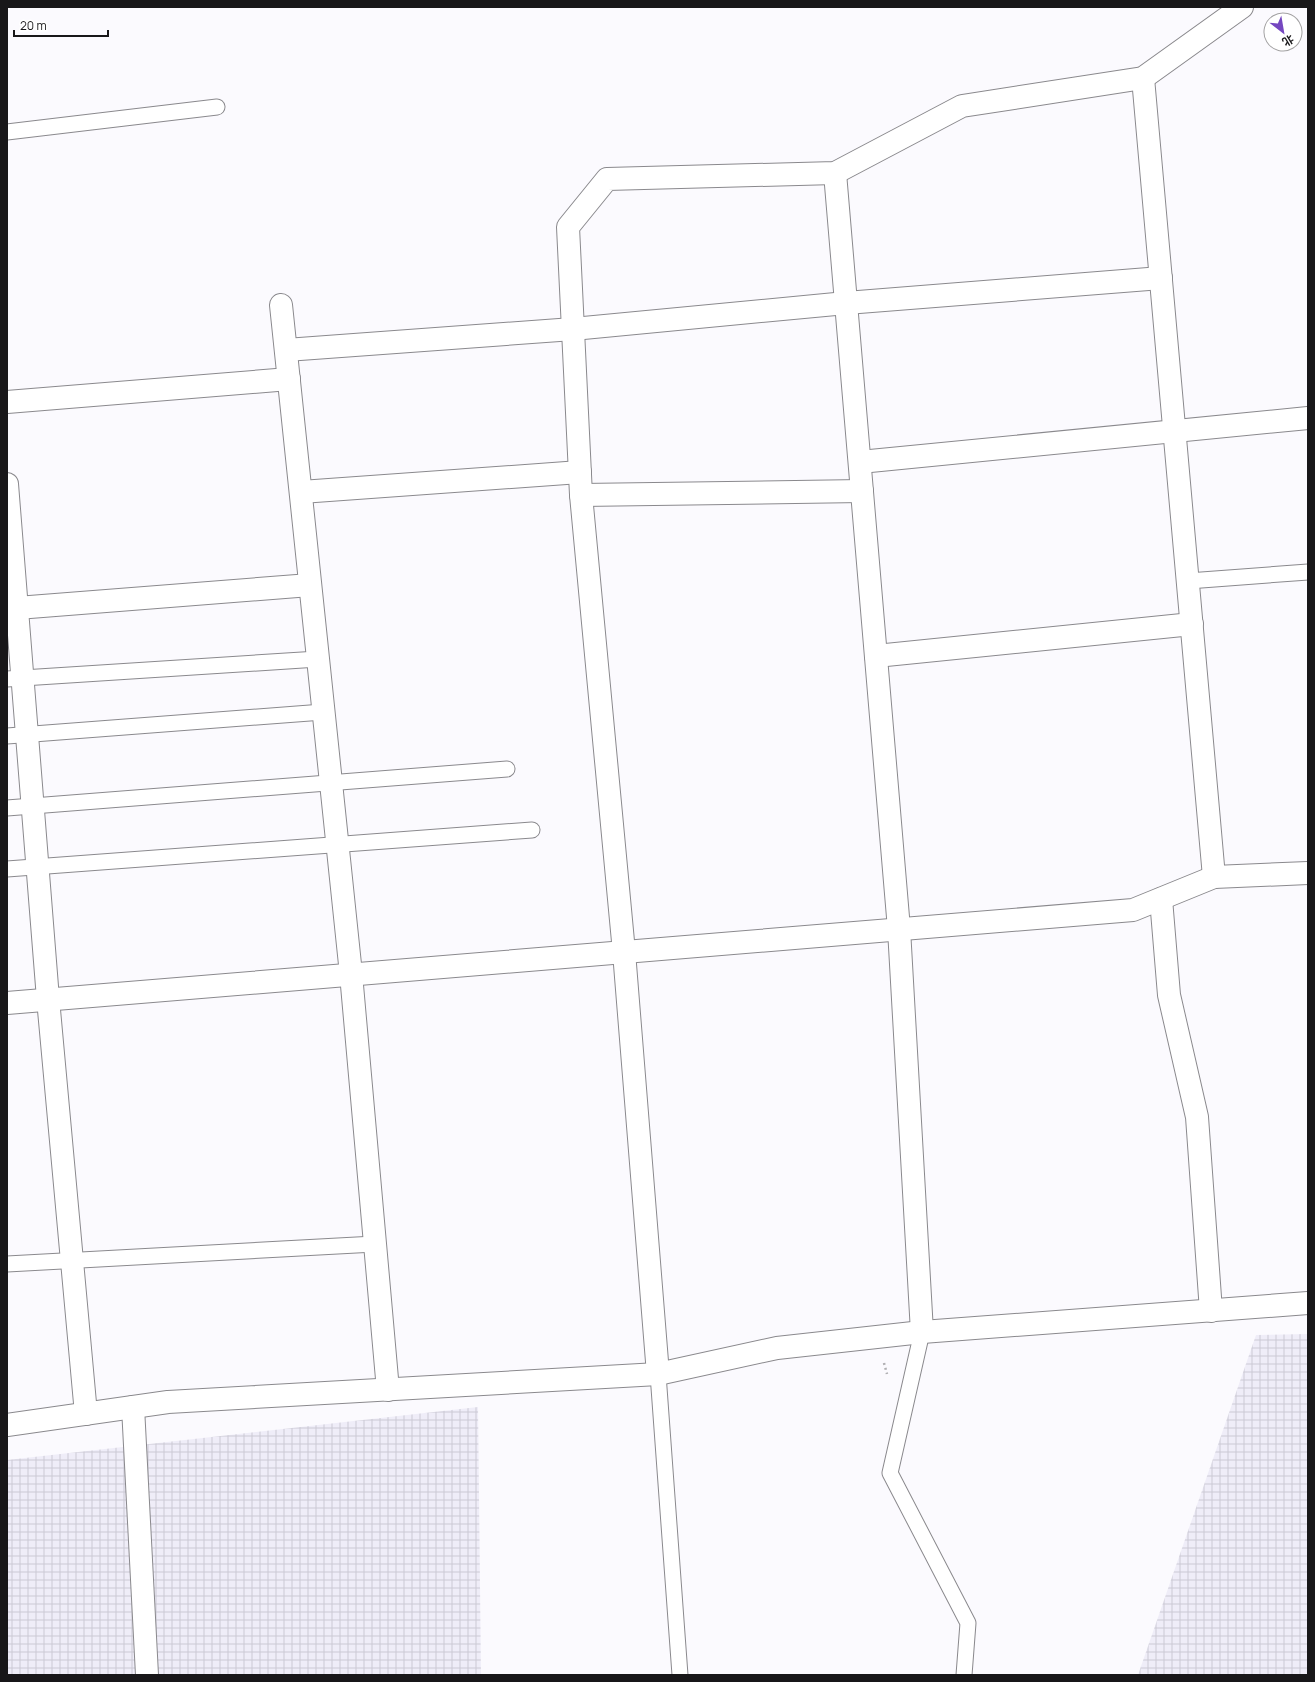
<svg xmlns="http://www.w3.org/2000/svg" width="1315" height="1682" font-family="Manrope,'Noto Sans SC',sans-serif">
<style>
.industrial{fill:url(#industrial-grid)}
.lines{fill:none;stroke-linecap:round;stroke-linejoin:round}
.service-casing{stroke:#8a898d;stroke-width:17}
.minor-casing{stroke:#8a898d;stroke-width:24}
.secondary-casing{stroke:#8a898d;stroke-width:24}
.path{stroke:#b0afb2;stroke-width:2.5;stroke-dasharray:2 3;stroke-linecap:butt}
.service{stroke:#fff;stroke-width:15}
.minor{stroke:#fff;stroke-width:22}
.secondary{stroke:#fff;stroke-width:22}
</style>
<defs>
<pattern id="industrial-grid" width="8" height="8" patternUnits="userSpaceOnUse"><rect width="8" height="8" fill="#efedf8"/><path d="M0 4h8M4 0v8" fill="none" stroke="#cccad4"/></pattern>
</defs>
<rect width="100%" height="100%" fill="#fbfafe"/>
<g class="industrial">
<path d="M1308,1334V1675H1138L1256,1335Z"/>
<path d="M478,1407L481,1675H7V1460Z"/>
</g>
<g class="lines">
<defs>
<g id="service">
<path d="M7,132L217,107"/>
<path d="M1188,581L1308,572"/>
<path d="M7,679L318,659"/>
<path d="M7,736L323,712"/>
<path d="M7,808L507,769"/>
<path d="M7,869L532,830"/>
<path d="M7,1264L375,1244"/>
<path d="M922,1332L890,1473L968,1623L964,1675"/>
<path d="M658,1374L680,1675"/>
</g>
<g id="minor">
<path d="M1143,78L1214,877"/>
<path d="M835,173L899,929L922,1332"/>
<path d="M281,305L351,974L388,1390"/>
<path d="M286,350L573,329L846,303L1161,278"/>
<path d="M7,402L289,379"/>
<path d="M860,462L1308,418"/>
<path d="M7,484L48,999L86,1414"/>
<path d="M301,492L580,472"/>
<path d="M581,495L862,491"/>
<path d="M17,608L310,585"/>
<path d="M876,656L1192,624"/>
<path d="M1161,899L1169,995L1197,1117L1211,1311"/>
<path d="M7,1003L1133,910L1214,877L1308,873"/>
<path d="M658,1374L624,952L581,495L568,227L607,179L835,173L962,106L1143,78L1242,7"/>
<path d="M133,1407L147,1675"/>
</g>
<path id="secondary" d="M7,1425L168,1402L658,1374L777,1348L922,1332L1308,1303"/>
</defs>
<use href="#service" class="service-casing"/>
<use href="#minor" class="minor-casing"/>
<use href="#secondary" class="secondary-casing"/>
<path class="path" d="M884,1363L887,1374"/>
<use href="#service" class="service"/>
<use href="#minor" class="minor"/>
<use href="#secondary" class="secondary"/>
</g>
<rect width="1315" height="1682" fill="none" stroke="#181719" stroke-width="16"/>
<g transform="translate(1283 32) rotate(149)"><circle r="19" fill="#ffffff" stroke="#a3a2a3"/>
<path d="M0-3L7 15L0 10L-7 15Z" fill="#7547c0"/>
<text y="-6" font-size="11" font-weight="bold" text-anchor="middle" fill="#181719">北</text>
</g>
<path d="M14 30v6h94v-6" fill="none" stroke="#181719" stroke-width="2"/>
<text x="20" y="30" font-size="12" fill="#181719" stroke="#ffffff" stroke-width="3" paint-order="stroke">20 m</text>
</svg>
